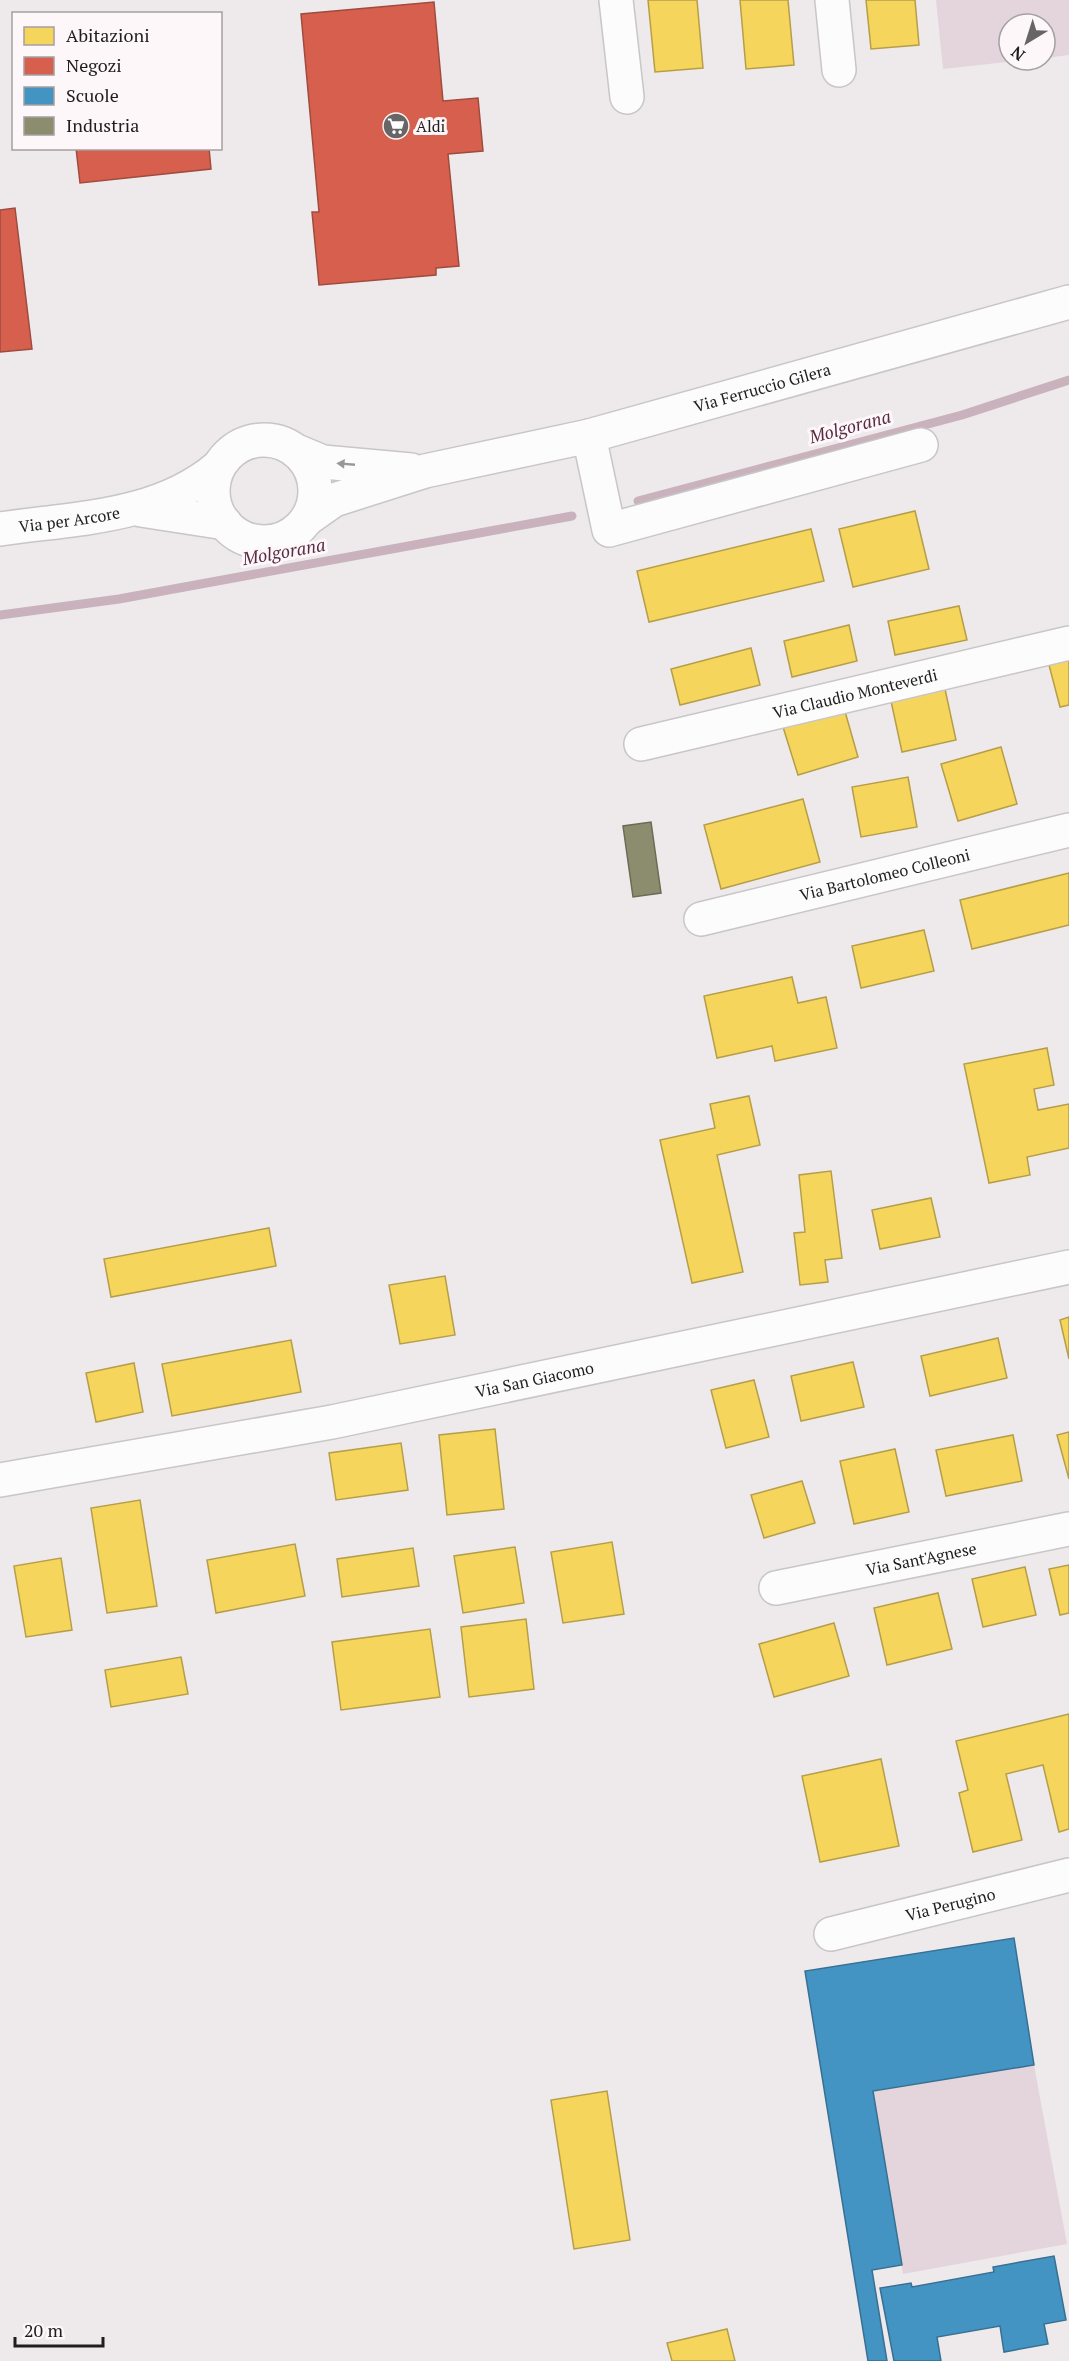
<svg xmlns="http://www.w3.org/2000/svg" width="1069" height="2361" font-family="'PT Serif',serif">
<style>
.green{fill:#e3d5db}
.homes{fill:#f6d55c;stroke:#b69e49;stroke-width:1.5}
.shops{fill:#d6604d;stroke:#9f4c3f;stroke-width:1.5}
.schools{fill:#4393c3;stroke:#387092;stroke-width:1.5}
.industry{fill:#8c8c6e;stroke:#6b6b56;stroke-width:1.5}
.lines{fill:none;stroke-linecap:round;stroke-linejoin:round}
.stream{stroke:#cab2bc;stroke-width:9}
.street-casing{stroke:#c8c6c7;stroke-width:36}
.secondary-casing{stroke:#c8c6c7;stroke-width:36}
.street{stroke:#fcfcfc;stroke-width:33}
.secondary{stroke:#fcfcfc;stroke-width:33}
.oneway{fill:#999898}
.labels{text-anchor:middle;stroke-width:6;stroke-linejoin:round;paint-order:stroke}
.poi-label{font-size:16px;fill:#1f1d1e;stroke:#fdf7f9;text-anchor:start}
.street-label{font-size:16px;fill:#1f1d1e;stroke:#fdf7f9}
.water-label{font-size:18px;font-style:italic;fill:#572b41;stroke:#fdf7f9}
</style>
<rect width="100%" height="100%" fill="#eeeaec"/>
<g class="green">
<path d="M936,0H1069V55L1045,58V24H1009V60H1024L943,69Z"/>
<path d="M1034,2065L1067,2244L903,2274L873,2091Z"/>
</g>
<g class="homes">
<path d="M648,0H697L703,68L655,72Z"/>
<path d="M740,0H788L794,65L746,69Z"/>
<path d="M866,0H915L919,45L871,49Z"/>
<path d="M915,511L929,569L853,587L839,529Z"/>
<path d="M811,529L824,581L649,622L637,571Z"/>
<path d="M959,606L967,640L895,655L888,621Z"/>
<path d="M849,625L857,661L792,677L784,641Z"/>
<path d="M751,648L760,685L680,705L671,669Z"/>
<path d="M1069,660V705L1060,707L1049,665Z"/>
<path d="M945,689L956,740L902,752L891,701Z"/>
<path d="M844,708L858,757L798,775L783,727Z"/>
<path d="M1001,747L1017,804L958,821L941,764Z"/>
<path d="M908,777L917,827L861,837L852,787Z"/>
<path d="M803,799L820,862L721,889L704,825Z"/>
<path d="M1069,873V925L972,949L960,900Z"/>
<path d="M924,930L934,971L861,988L852,946Z"/>
<path d="M792,977L798,1003L826,997L837,1048L775,1061L772,1046L717,1058L704,996Z"/>
<path d="M1047,1048L1054,1085L1034,1089L1038,1110L1069,1104V1148L1027,1157L1030,1175L989,1183L964,1064Z"/>
<path d="M749,1096L760,1145L717,1155L743,1272L692,1283L660,1140L715,1128L710,1104Z"/>
<path d="M831,1171L842,1258L825,1260L828,1282L800,1285L794,1233L805,1232L799,1175Z"/>
<path d="M931,1198L940,1237L880,1249L872,1210Z"/>
<path d="M269,1228L276,1266L111,1297L104,1259Z"/>
<path d="M445,1276L455,1335L400,1344L389,1285Z"/>
<path d="M1069,1317V1359L1060,1320Z"/>
<path d="M998,1338L1007,1378L930,1396L921,1356Z"/>
<path d="M291,1340L301,1392L172,1416L162,1364Z"/>
<path d="M853,1362L864,1407L801,1421L791,1376Z"/>
<path d="M134,1363L143,1412L96,1422L86,1373Z"/>
<path d="M754,1380L769,1437L726,1448L711,1390Z"/>
<path d="M495,1429L504,1509L447,1515L439,1435Z"/>
<path d="M1069,1432V1479L1057,1435Z"/>
<path d="M1013,1435L1022,1481L946,1496L936,1450Z"/>
<path d="M401,1443L408,1490L336,1500L329,1453Z"/>
<path d="M895,1449L909,1512L854,1524L840,1461Z"/>
<path d="M802,1481L815,1523L764,1538L751,1495Z"/>
<path d="M140,1500L157,1606L107,1613L91,1508Z"/>
<path d="M612,1542L624,1614L563,1623L551,1552Z"/>
<path d="M295,1544L305,1596L216,1613L207,1560Z"/>
<path d="M515,1547L524,1603L463,1613L454,1556Z"/>
<path d="M413,1548L419,1586L342,1597L337,1559Z"/>
<path d="M61,1558L72,1630L26,1637L14,1566Z"/>
<path d="M1069,1565V1613L1060,1615L1049,1569Z"/>
<path d="M1025,1567L1036,1615L983,1627L972,1579Z"/>
<path d="M938,1593L952,1649L887,1665L874,1608Z"/>
<path d="M526,1619L534,1689L469,1697L461,1627Z"/>
<path d="M834,1623L849,1676L774,1697L759,1644Z"/>
<path d="M430,1629L440,1697L341,1710L332,1642Z"/>
<path d="M181,1657L188,1694L111,1707L105,1670Z"/>
<path d="M1069,1714V1829L1059,1832L1043,1765L1006,1774L1022,1840L973,1852L959,1793L968,1790L956,1741Z"/>
<path d="M881,1759L899,1846L820,1862L802,1776Z"/>
<path d="M607,2091L630,2240L574,2249L551,2100Z"/>
<path d="M727,2329L735,2361H672L667,2343Z"/>
</g>
<g class="shops">
<path d="M434,2L443,101L478,98L483,151L448,154L459,266L436,268V275L319,285L312,212H319L301,14Z"/>
<path d="M76,148H209L211,169L80,183Z"/>
<path d="M15,208L32,349L0,352V210Z"/>
</g>
<g class="schools">
<path d="M1014,1938L1034,2065L873,2091L902,2265L872,2270L887,2361H868L805,1971Z"/>
<path d="M1054,2256L1066,2320L1044,2324L1048,2344L1004,2352L1000,2326L937,2337L941,2361H894L880,2288L911,2283L912,2287L994,2272L993,2267Z"/>
</g>
<path class="industry" d="M651,822L661,893L633,897L623,826Z"/>
<g class="lines">
<g class="stream">
<path d="M638,501L962,415L1069,380"/>
<path d="M0,615L119,599L572,516"/>
</g>
<defs>
<g id="street">
<path d="M616,0L627,97"/>
<path d="M832,0L839,70"/>
<path d="M589,436L609,530L921,445"/>
<path id="s1" d="M641,744L1069,643"/>
<path id="s2" d="M701,919L1069,830"/>
<path id="s3" d="M0,1480L332,1422L1069,1267"/>
<path id="s4" d="M776,1588L1069,1529"/>
<path id="s5" d="M831,1934L1069,1875"/>
</g>
<g id="secondary">
<circle cx="264" cy="491" r="51"/>
<path d="M299,452L323,462L411,470"/>
<path d="M141,510L225,523"/>
<path id="s6" d="M307,519L334,500L425,471L589,436L1069,302"/>
<path id="s7" d="M0,529C75,518 158,518 218,467"/>
</g>
</defs>
<use href="#street" class="street-casing"/>
<use href="#secondary" class="secondary-casing"/>
<use href="#street" class="street"/>
<use href="#secondary" class="secondary"/>
</g>
<defs><path id="oneway-solid" d="M-6-.8H1V-3.2L6.5 0L1 3.2V.8H-6Z" transform="scale(1.5)"/></defs>
<use class="oneway" href="#oneway-solid" transform="translate(346 464) rotate(-175)"/>
<defs>
<symbol id="supermarket-disc" viewBox="-11 -11 22 22"><circle r="9.5" fill="#676566" stroke="#fdf7f9"/><path d="M-6-5.5h2.5l.6 2H6L4.5 2H-2.5L-4.4-4H-6ZM-1.5 3.2a1.3 1.3 0 1 0 .1 0ZM3 3.2a1.3 1.3 0 1 0 .1 0Z" fill="#fff"/></symbol>
</defs>
<g fill-rule="evenodd">
<use href="#supermarket-disc" x="381" y="111" width="30" height="30"/>
</g>
<g class="labels">
<g class="poi-label">
<text x="416" y="132">Aldi</text>
</g>
<g class="street-label">
<text dy="6" stroke="none"><textPath href="#s6" startOffset="476">Via Ferruccio Gilera</textPath></text>
<text dy="6" stroke="none"><textPath href="#s7" startOffset="70">Via per Arcore</textPath></text>
<text dy="6" stroke="none"><textPath href="#s1" startOffset="220">Via Claudio Monteverdi</textPath></text>
<text dy="6" stroke="none"><textPath href="#s2" startOffset="189">Via Bartolomeo Colleoni</textPath></text>
<text dy="6" stroke="none"><textPath href="#s3" startOffset="544">Via San Giacomo</textPath></text>
<text dy="6" stroke="none"><textPath href="#s4" startOffset="148">Via Sant'Agnese</textPath></text>
<text dy="6" stroke="none"><textPath href="#s5" startOffset="123">Via Perugino</textPath></text>
</g>
<g class="water-label">
<text transform="translate(850 427) rotate(-15)" y="6">Molgorana</text>
<text transform="translate(284 552) rotate(-10)" y="6">Molgorana</text>
</g>
</g>
<rect x="12" y="12" width="210" height="138" fill="#fdf7f9" stroke="#a4a0a1" stroke-width="1.5"/>
<rect x="24" y="27" width="30" height="18" fill="#f6d55c" stroke="#a4a0a1" stroke-width="1.5"/>
<text x="66" y="42" font-size="18" fill="#1f1d1e">Abitazioni</text>
<rect x="24" y="57" width="30" height="18" fill="#d6604d" stroke="#a4a0a1" stroke-width="1.5"/>
<text x="66" y="72" font-size="18" fill="#1f1d1e">Negozi</text>
<rect x="24" y="87" width="30" height="18" fill="#4393c3" stroke="#a4a0a1" stroke-width="1.5"/>
<text x="66" y="102" font-size="18" fill="#1f1d1e">Scuole</text>
<rect x="24" y="117" width="30" height="18" fill="#8c8c6e" stroke="#a4a0a1" stroke-width="1.5"/>
<text x="66" y="132" font-size="18" fill="#1f1d1e">Industria</text>
<g transform="translate(1027 42) rotate(218)"><circle r="28" fill="#fdf7f9" stroke="#a4a0a1" stroke-width="1.5"/>
<path d="M0-4.5L10 22L0 15L-10 22Z" fill="#676566"/>
<text y="-9" font-size="16" font-weight="bold" text-anchor="middle" fill="#1f1d1e">N</text>
</g>
<path d="M15 2337v9h88v-9" fill="none" stroke="#1f1d1e" stroke-width="3"/>
<text x="24" y="2337" font-size="18" fill="#1f1d1e" stroke="#fdf7f9" stroke-width="4.5" paint-order="stroke">20 m</text>
</svg>
